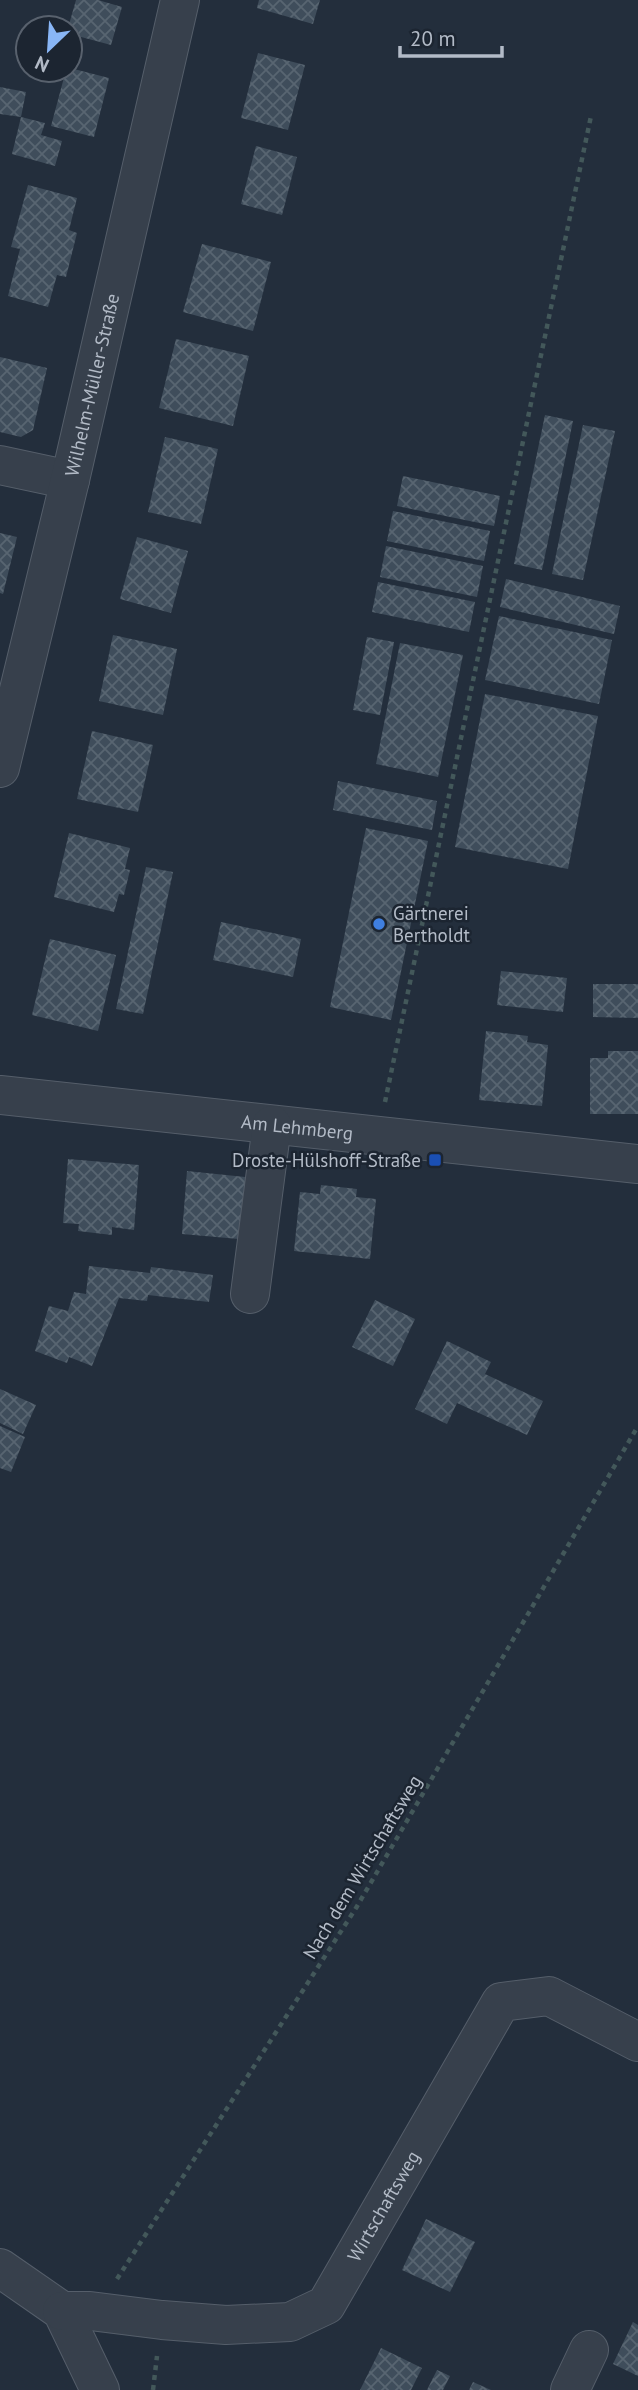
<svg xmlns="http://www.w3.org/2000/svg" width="638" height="2390" font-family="'PT Sans',sans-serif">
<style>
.building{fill:url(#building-cross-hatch)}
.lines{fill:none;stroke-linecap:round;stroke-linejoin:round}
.minor-casing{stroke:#555e6a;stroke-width:40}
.path{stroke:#43585a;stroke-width:4.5;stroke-dasharray:5 5;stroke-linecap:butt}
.minor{stroke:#37404c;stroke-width:38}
.shop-dot{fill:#3f7fe0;stroke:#1c2531;stroke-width:2.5}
.transit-dot{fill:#1a4fb4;stroke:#1c2531;stroke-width:2.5}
.labels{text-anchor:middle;stroke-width:5;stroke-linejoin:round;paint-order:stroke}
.street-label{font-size:19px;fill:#b3bbc7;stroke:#1c2531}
.poi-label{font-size:19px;fill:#b3bbc7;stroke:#1c2531;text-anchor:start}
</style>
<defs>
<pattern id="building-cross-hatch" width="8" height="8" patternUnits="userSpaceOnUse" patternTransform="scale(1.75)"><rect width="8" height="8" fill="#3f4d5b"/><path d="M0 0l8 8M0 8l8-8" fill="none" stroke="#586571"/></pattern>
</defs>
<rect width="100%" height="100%" fill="#232e3c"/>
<g class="building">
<path d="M76,0H98L122,7L111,45L70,34V28H68Z"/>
<path d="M259,0H320L313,24L257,8Z"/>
<path d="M258,53L305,65L288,130L241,118Z"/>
<path d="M70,68L109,78L94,137L51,126L66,70H70Z"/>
<path d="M0,87L26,92L21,117L0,114Z"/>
<path d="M21,117L45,123L41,135L62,141L55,166L12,154Z"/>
<path d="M256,146L297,157L282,215L241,204Z"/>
<path d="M28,185L77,198L69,230L77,233L66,277L57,275L48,307L8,296L20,249L11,247Z"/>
<path d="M202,244L271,262L253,331L183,312Z"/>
<path d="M176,339L249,356L233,426L159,408Z"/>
<path d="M0,357L47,368L33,430L21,437L0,432Z"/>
<path d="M545,415L573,421L542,570L514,564Z"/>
<path d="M583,425L615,431L583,580L552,574Z"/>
<path d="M165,437L218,449L201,524L148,512Z"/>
<path d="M403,476L500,496L494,526L397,506Z"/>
<path d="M393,511L490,531L484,561L387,541Z"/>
<path d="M0,533L17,537L3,594L0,593Z"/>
<path d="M137,537L188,551L171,613L120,599Z"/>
<path d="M386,546L483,566L477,597L380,577Z"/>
<path d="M506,579L620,606L614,634L500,607Z"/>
<path d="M378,582L475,602L469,632L372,612Z"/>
<path d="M499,616L612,640L599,704L485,680Z"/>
<path d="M113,635L177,649L163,715L99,701Z"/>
<path d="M367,637L394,642L380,715L353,710Z"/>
<path d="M400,643L463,655L438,777L376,764Z"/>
<path d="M485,694L598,716L568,869L455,847Z"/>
<path d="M92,731L153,745L138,812L77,799Z"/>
<path d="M338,781L437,801L432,830L333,810Z"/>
<path d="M366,828L428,841L391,1020L330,1007Z"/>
<path d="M69,833L130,848L125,869L130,870L124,895L119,894L114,912L54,897Z"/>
<path d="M146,867L173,872L143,1014L116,1009Z"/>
<path d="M221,922L301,939L293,977L213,960Z"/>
<path d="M50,939L116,955L98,1031L32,1015Z"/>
<path d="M501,971L567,978L563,1012L497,1005Z"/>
<path d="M593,984H638V1018L593,1017Z"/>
<path d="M486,1031L528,1036L527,1042L548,1045L542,1106L479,1100Z"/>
<path d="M608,1051H638V1114H590V1058H608Z"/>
<path d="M68,1159L139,1165L134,1230L112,1227V1235L78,1231L79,1224L63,1223Z"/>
<path d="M187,1171L255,1178L250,1240L182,1234Z"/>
<path d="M321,1185L357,1189L356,1197L376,1199L370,1259L294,1251L300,1192L320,1194Z"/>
<path d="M89,1266L150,1273L151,1267L213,1275L209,1302L148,1295L147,1301L119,1298L92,1366L69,1357L67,1363L35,1351L49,1306L68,1311L74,1292L86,1294Z"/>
<path d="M375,1300L415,1319L393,1366L352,1347Z"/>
<path d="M447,1341L491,1362L485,1374L543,1401L527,1435L457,1403L447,1424L415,1409Z"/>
<path d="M0,1389L36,1405L23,1434L0,1423Z"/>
<path d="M0,1426L25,1437L11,1472L0,1468Z"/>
<path d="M426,2219L475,2242L450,2292L402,2270Z"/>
<path d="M633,2322L638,2325V2376L613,2364Z"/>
<path d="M381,2348L422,2368L411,2390H360Z"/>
<path d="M437,2370L450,2376L443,2390H427Z"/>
<path d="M473,2382L491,2390H469Z"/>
</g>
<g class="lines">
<defs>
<g id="minor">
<path d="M0,465L70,480"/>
<path id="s1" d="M0,768L70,480L180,0"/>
<path id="s2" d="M0,1095L638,1164"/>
<path d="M250,1294L272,1125"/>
<path d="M0,2268L62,2311L100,2390"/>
<path id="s3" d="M62,2311H90L162,2320L226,2325L290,2322L326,2305L501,2002L549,1996L638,2042"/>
<path d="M570,2390L589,2350"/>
</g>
</defs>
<use href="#minor" class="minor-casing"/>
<g class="path">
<path d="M385,1102L591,116"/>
<path d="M117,2279L356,1908L638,1426"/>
<path d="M153,2390L157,2356"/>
</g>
<use href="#minor" class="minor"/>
</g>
<circle class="shop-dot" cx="379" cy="924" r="7"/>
<rect class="transit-dot" x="428" y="1153" width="14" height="14" rx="3.5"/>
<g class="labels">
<g class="street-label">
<text dy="7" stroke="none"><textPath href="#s1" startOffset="394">Wilhelm-Müller-Straße</textPath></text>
<text dy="7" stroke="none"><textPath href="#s2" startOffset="299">Am Lehmberg</textPath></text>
<text transform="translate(362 1867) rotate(-59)" y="7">Nach dem Wirtschaftsweg</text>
<text dy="7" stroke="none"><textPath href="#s3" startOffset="383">Wirtschaftsweg</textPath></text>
</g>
<g class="poi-label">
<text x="393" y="920">Gärtnerei<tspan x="393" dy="22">Bertholdt</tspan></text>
<text x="421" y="1167" text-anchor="end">Droste-Hülshoff-Straße</text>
</g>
</g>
<g transform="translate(49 49) rotate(205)"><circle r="33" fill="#1c2531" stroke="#58616d" stroke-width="2"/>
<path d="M0-5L12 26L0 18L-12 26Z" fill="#89b6f6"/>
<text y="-10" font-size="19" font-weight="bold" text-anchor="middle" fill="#b3bbc7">N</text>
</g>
<path d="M400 46v10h102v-10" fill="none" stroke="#b3bbc7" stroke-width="3.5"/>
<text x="410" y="46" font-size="21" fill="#b3bbc7" stroke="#1c2531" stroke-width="5" paint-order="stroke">20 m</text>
</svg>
